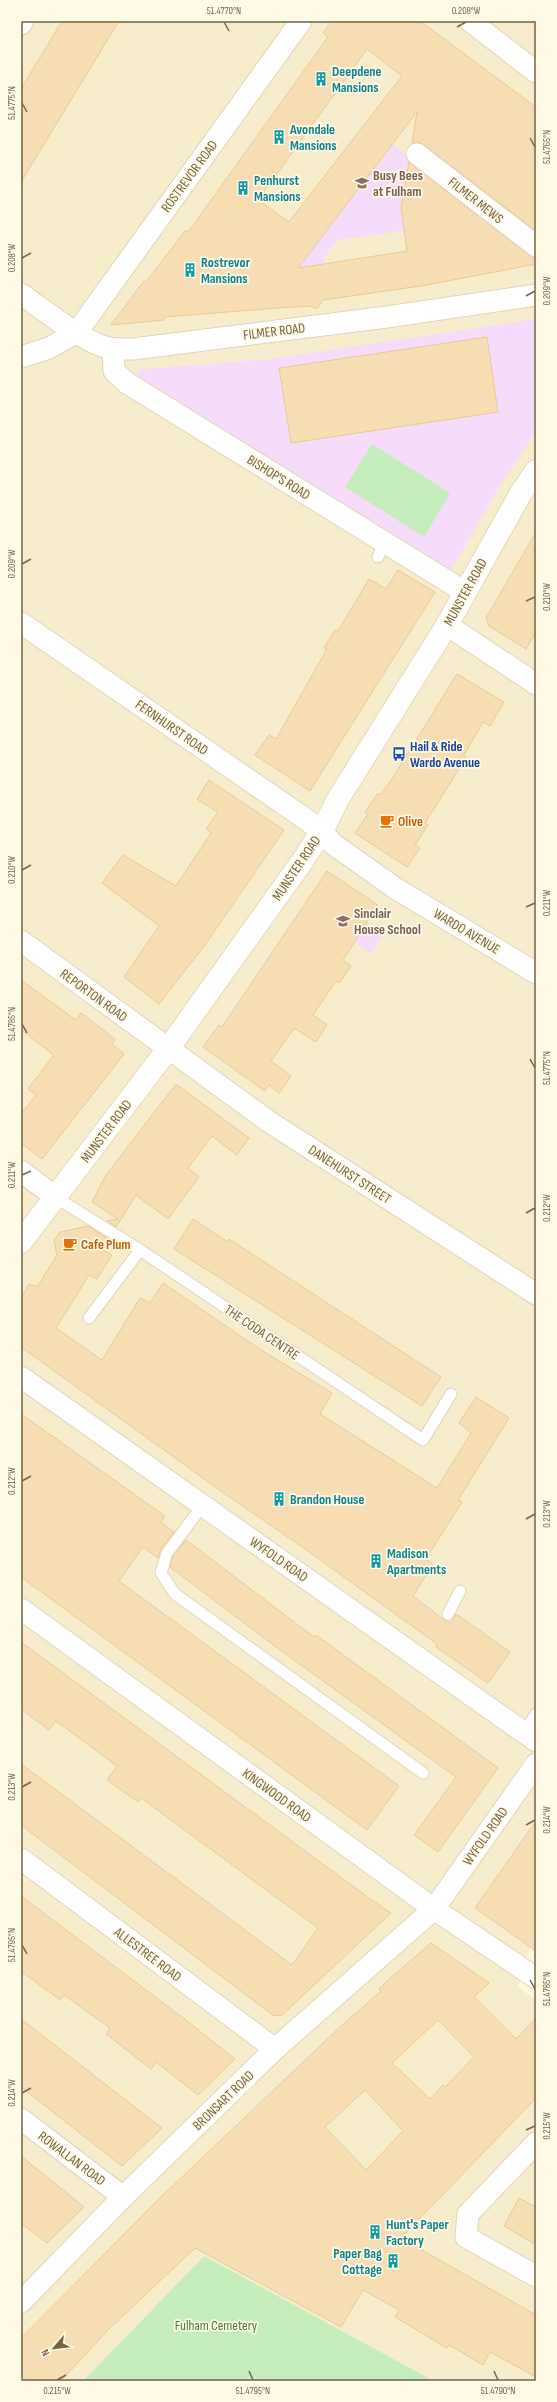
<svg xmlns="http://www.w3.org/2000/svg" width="557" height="2402" font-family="'Sofia Sans Condensed',sans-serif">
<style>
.residential{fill:#f7edcd}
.education{fill:#f6dcfa}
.green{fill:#c5edbc}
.building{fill:#f6ddb4;stroke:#ebc893;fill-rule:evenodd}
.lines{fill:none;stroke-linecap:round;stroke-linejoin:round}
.lane-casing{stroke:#e1d4b7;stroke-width:13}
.street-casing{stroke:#e1d4b7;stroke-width:23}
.secondary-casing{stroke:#e6d7b5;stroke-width:24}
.lane{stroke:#fff;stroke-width:11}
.street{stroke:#fff;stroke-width:21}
.secondary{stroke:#fff;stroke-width:22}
.ticks{fill:none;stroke:#776244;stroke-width:1.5}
.labels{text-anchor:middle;stroke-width:3.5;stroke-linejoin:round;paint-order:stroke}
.culture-label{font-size:14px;font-weight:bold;fill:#0d838f;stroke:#fffbe7;text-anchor:start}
.education-label{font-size:14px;font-weight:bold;fill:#785e54;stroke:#fffbe7;text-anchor:start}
.street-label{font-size:14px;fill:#776244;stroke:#fffbe7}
.transit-label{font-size:14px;font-weight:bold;fill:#164399;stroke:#fffbe7;text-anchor:start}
.food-label{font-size:14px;font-weight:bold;fill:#c56008;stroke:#fffbe7;text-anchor:start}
.park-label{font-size:14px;fill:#407e3b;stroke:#fffbe7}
.neatline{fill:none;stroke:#776244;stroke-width:1.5}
.ticks-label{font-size:10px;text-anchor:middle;fill:#776244}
</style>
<rect width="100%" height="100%" fill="#fef9df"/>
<path class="residential" d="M21,21H536V1944L529,1950L518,1987L536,2000V2381H434L204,2256L83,2381H21Z"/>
<g class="education">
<path d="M394,87L421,108L392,144L410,158L401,208L404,231L338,240L324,257L330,299L322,301L317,307L270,246Z"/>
<path d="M536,319V431L500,486L451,570L138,378L137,371L143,369L270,359Z"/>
<path d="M315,888L383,936L371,954L303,906Z"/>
</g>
<g class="green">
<path d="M372,444L450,493L424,537L345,487Z"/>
<path d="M204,2256L434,2381H83Z"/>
</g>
<g class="building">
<path d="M62,21H119L21,182V89Z"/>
<path d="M332,21H420L536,107V231L424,145L418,142L412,143L417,112L298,268L407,251L401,208L409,162L529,255L536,258V264L427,285L323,300L317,309L310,306L278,308L164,317V320L111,325L144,281L146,282L185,231H189L328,37L323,33ZM367,49L402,76L289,222L258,200Z"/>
<path d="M487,337L498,412L291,443L279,368Z"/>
<path d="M536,532V632L526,649L489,626L486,618Z"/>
<path d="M398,570L435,592L310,791L255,755L269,735L276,739L327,649L324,648L335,630L338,631L369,579L386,589Z"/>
<path d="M457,674L504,702L490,726L483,722L464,755L466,758L425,823L428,825L415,845L420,848L407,867L355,833L368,814L365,812L378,793L381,795L395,774Z"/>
<path d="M209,780L284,830L205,945L159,1004L124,977L159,926L102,883L123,855L176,886L211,833L206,829L218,812L197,799Z"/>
<path d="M327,871L378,905L343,960L351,966L339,983L336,981L313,1015L327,1025L316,1042L294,1028L271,1061L291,1076L279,1093L269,1085L265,1091L203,1047L219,1025L222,1027Z"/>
<path d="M21,980L76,1020L81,1013L115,1039L112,1044L124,1054L42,1159L21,1143V1114L36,1095L28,1089L54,1055L21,1030Z"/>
<path d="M176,1084L249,1138L237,1155L212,1136L188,1168L199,1177L168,1219L136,1195L116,1227L107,1221L118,1219L92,1202L106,1175Z"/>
<path d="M193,1219L228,1242L229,1239L441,1377L422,1406L174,1249Z"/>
<path d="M88,1226L108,1239L102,1249L112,1255L97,1279L89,1275L56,1328L102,1360L140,1298L150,1303L163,1283L261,1350L332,1393L320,1414L437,1488L471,1433L459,1423L476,1397L509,1418L458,1500L462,1502L426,1559L433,1564L413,1596L444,1620L450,1623L456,1614L510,1652L488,1683L436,1647L437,1644L301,1546L225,1494L21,1347V1299L29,1284L37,1287L57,1255L54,1241L60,1232Z"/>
<path d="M21,1414L165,1516L161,1522L174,1532L161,1549L158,1558L143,1547L119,1581L399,1786L367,1830L21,1577Z"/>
<path d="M186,1540L314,1637L316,1635L498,1768L438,1852L414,1835L456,1777L272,1644L170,1567L173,1556Z"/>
<path d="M21,1642L373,1901L391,1913L282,2015L274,2016L21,1825V1764L292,1965L318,1928L141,1798L138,1802L107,1780L117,1766L86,1743L56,1721L49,1730L21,1709Z"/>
<path d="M536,1821V1951L475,1908Z"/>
<path d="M21,1896L187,2021L235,2059L198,2095L156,2062L151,2069L106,2034L110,2028L64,1995L60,2000L21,1971Z"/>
<path d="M431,1943L489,1983L474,1997L516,2039L536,2018V2098L401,2238L536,2315V2377L490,2352L483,2365L449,2345L447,2348L395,2317L399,2310L363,2290L341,2327L195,2248L109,2329L61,2381H21V2338L162,2196L340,2027L381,1991L379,1989L387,1981ZM438,2020L474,2057L445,2087L443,2085L430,2099L392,2063ZM365,2090L403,2131L366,2170L325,2127Z"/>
<path d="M21,2019L162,2128L122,2166L21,2087Z"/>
<path d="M21,2156L84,2207L47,2243L21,2223Z"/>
<path d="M519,2198L536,2207V2245L504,2226Z"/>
</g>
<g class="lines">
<defs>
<g id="lane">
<path d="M378,557L384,542"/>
<path d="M55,1197L140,1250L423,1440L451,1394"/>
<path d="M89,1318L140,1250"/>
<path d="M203,1505L167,1553L161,1573L175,1594L423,1773"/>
<path d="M448,1614L460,1591"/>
<path d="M524,1733L536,1714"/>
</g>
<g id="street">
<path d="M470,21L536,72"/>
<path d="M21,24L23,21"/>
<path d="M417,154L536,246"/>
<path d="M21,294C41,308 80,339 102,346C112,350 122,349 133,349L387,317L536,295"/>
<path d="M113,349L114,371L127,383L465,592"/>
<path d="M21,357L49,348L77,332L301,21"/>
<path d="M21,623L304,818L322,831L333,844L395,888L536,973"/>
<path d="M447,625L536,684"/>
<path d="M21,941L268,1121L536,1294"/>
<path d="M21,1171L55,1197"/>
<path d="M21,1377L536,1741"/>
<path d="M21,1609L434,1909L536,1978"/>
<path d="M21,1859L275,2049"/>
<path d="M21,2119L123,2197"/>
<path d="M536,2143L468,2214L466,2237L536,2276"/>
<path d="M21,2302L123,2197L275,2049L434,1909L536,1764"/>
</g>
<path id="secondary" d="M21,1242L168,1049L301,863L322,831L338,799L447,625L521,493L536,471"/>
</defs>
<use href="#lane" class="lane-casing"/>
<use href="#street" class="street-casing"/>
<use href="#secondary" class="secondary-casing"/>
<use href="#lane" class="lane"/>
<use href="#street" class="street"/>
<use href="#secondary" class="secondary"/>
</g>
<path class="ticks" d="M224,22L229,31M457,27L466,22M22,103L27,112M530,138L535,147M22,258L31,253M526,296L535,291M22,564L31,559M526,601L535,597M22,870L31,865M526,907L535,903M22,1024L27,1033M530,1059L535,1068M22,1175L31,1171M526,1213L535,1208M22,1481L31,1476M526,1519L535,1514M22,1787L31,1782M526,1825L535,1820M22,1945L27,1954M530,1980L535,1989M22,2093L31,2088M526,2130L535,2126M249,2371L253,2380M494,2371L498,2380M57,2380L66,2375"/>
<defs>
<symbol id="building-bare" viewBox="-9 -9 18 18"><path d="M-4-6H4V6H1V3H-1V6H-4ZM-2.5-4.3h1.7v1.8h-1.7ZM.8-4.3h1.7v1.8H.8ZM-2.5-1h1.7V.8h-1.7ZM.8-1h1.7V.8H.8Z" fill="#0f9aa8" stroke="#fffbe7" stroke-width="2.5" paint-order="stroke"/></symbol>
<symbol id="school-bare" viewBox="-9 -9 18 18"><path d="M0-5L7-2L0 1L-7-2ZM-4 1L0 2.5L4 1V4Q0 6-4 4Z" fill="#8d6e63" stroke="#fffbe7" stroke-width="2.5" paint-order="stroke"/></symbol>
<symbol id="bus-bare" viewBox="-9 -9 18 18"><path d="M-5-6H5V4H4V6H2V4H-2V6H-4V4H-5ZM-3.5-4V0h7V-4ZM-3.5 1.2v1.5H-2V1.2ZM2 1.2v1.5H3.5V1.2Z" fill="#1a4fb4" stroke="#fffbe7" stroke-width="2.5" paint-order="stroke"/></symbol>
<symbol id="cafe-bare" viewBox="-9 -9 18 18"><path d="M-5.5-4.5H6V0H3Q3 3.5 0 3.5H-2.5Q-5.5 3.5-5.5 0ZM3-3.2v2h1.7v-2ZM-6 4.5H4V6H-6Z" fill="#e8710a" stroke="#fffbe7" stroke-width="2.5" paint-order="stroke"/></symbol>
</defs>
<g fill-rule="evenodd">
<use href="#building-bare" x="311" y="69" width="20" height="20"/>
<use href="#building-bare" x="269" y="127" width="20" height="20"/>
<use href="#school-bare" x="352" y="173" width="20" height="20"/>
<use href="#building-bare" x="233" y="178" width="20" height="20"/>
<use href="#building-bare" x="180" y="260" width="20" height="20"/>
<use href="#bus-bare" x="389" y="744" width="20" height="20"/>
<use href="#cafe-bare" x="377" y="811" width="20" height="20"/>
<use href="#school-bare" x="333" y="911" width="20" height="20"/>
<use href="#cafe-bare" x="60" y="1234" width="20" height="20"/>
<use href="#building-bare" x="269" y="1489" width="20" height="20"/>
<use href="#building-bare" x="366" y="1551" width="20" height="20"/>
<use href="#building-bare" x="365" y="2222" width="20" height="20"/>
<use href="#building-bare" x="383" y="2251" width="20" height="20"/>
</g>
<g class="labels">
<g class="culture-label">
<text x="332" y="76">Deepdene<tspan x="332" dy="16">Mansions</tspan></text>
<text x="290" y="134">Avondale<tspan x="290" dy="16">Mansions</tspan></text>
<text x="254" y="185">Penhurst<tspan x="254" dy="16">Mansions</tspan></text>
<text x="201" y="267">Rostrevor<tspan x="201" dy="16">Mansions</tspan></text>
<text x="290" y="1504">Brandon House</text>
<text x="387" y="1558">Madison<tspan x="387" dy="16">Apartments</tspan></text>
<text x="386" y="2229">Hunt's Paper<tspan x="386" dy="16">Factory</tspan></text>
<text x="382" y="2258" text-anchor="end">Paper Bag<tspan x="382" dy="16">Cottage</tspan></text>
</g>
<g class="education-label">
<text x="373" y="180">Busy Bees<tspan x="373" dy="16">at Fulham</tspan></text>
<text x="354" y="918">Sinclair<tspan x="354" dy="16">House School</tspan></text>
</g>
<g class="street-label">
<text transform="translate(189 176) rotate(-54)" y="5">ROSTREVOR ROAD</text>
<text transform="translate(476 200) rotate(38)" y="5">FILMER MEWS</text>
<text transform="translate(274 331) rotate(-7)" y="5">FILMER ROAD</text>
<text transform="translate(279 477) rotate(32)" y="5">BISHOP'S ROAD</text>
<text transform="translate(465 592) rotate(-61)" y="5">MUNSTER ROAD</text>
<text transform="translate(172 727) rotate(35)" y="5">FERNHURST ROAD</text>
<text transform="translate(296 868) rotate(-56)" y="5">MUNSTER ROAD</text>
<text transform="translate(467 931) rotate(31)" y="5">WARDO AVENUE</text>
<text transform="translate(94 995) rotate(36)" y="5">REPORTON ROAD</text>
<text transform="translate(106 1131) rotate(-53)" y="5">MUNSTER ROAD</text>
<text transform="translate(350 1174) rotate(33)" y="5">DANEHURST STREET</text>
<text transform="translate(262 1332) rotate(34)" y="5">THE CODA CENTRE</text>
<text transform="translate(279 1559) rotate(35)" y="5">WYFOLD ROAD</text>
<text transform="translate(277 1795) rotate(36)" y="5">KINGWOOD ROAD</text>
<text transform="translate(485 1836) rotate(-55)" y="5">WYFOLD ROAD</text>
<text transform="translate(148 1954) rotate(37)" y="5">ALLESTREE ROAD</text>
<text transform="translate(223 2100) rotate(-44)" y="5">BRONSART ROAD</text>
<text transform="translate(72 2158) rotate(37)" y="5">ROWALLAN ROAD</text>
</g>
<g class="transit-label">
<text x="410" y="751">Hail &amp; Ride<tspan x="410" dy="16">Wardo Avenue</tspan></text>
</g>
<g class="food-label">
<text x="398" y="826">Olive</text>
<text x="81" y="1249">Cafe Plum</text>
</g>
<g class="park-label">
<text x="216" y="2330">Fulham Cemetery</text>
</g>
</g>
<rect width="557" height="2402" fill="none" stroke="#fffbe7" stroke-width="44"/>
<g transform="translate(54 2348) rotate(242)" stroke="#fffbe7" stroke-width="3" paint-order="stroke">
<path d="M0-3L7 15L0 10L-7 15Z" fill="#776244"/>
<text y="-6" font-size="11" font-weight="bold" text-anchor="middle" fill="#776244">N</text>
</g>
<rect x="22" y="22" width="513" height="2358" class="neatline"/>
<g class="ticks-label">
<text x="224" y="14">51.4770°N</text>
<text x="466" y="14">0.208°W</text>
<text transform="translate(11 103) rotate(-90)" y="4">51.4775°N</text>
<text transform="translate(546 147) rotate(-90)" y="4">51.4765°N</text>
<text transform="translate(11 258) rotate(-90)" y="4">0.208°W</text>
<text transform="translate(546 291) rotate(-90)" y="4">0.209°W</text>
<text transform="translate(11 564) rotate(-90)" y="4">0.209°W</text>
<text transform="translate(546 597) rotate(-90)" y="4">0.210°W</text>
<text transform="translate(11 870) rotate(-90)" y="4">0.210°W</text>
<text transform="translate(546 903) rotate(-90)" y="4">0.211°W</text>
<text transform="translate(11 1024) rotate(-90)" y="4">51.4785°N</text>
<text transform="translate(546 1068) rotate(-90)" y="4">51.4775°N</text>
<text transform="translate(11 1175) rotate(-90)" y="4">0.211°W</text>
<text transform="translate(546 1208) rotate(-90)" y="4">0.212°W</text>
<text transform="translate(11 1481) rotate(-90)" y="4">0.212°W</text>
<text transform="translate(546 1514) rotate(-90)" y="4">0.213°W</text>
<text transform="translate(11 1787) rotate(-90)" y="4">0.213°W</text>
<text transform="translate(546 1820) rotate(-90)" y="4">0.214°W</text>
<text transform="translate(11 1945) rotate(-90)" y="4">51.4795°N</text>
<text transform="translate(546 1989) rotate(-90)" y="4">51.4785°N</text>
<text transform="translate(11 2093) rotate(-90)" y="4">0.214°W</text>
<text transform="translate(546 2126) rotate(-90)" y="4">0.215°W</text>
<text x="57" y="2394">0.215°W</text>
<text x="253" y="2394">51.4795°N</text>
<text x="498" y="2394">51.4790°N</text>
</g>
</svg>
